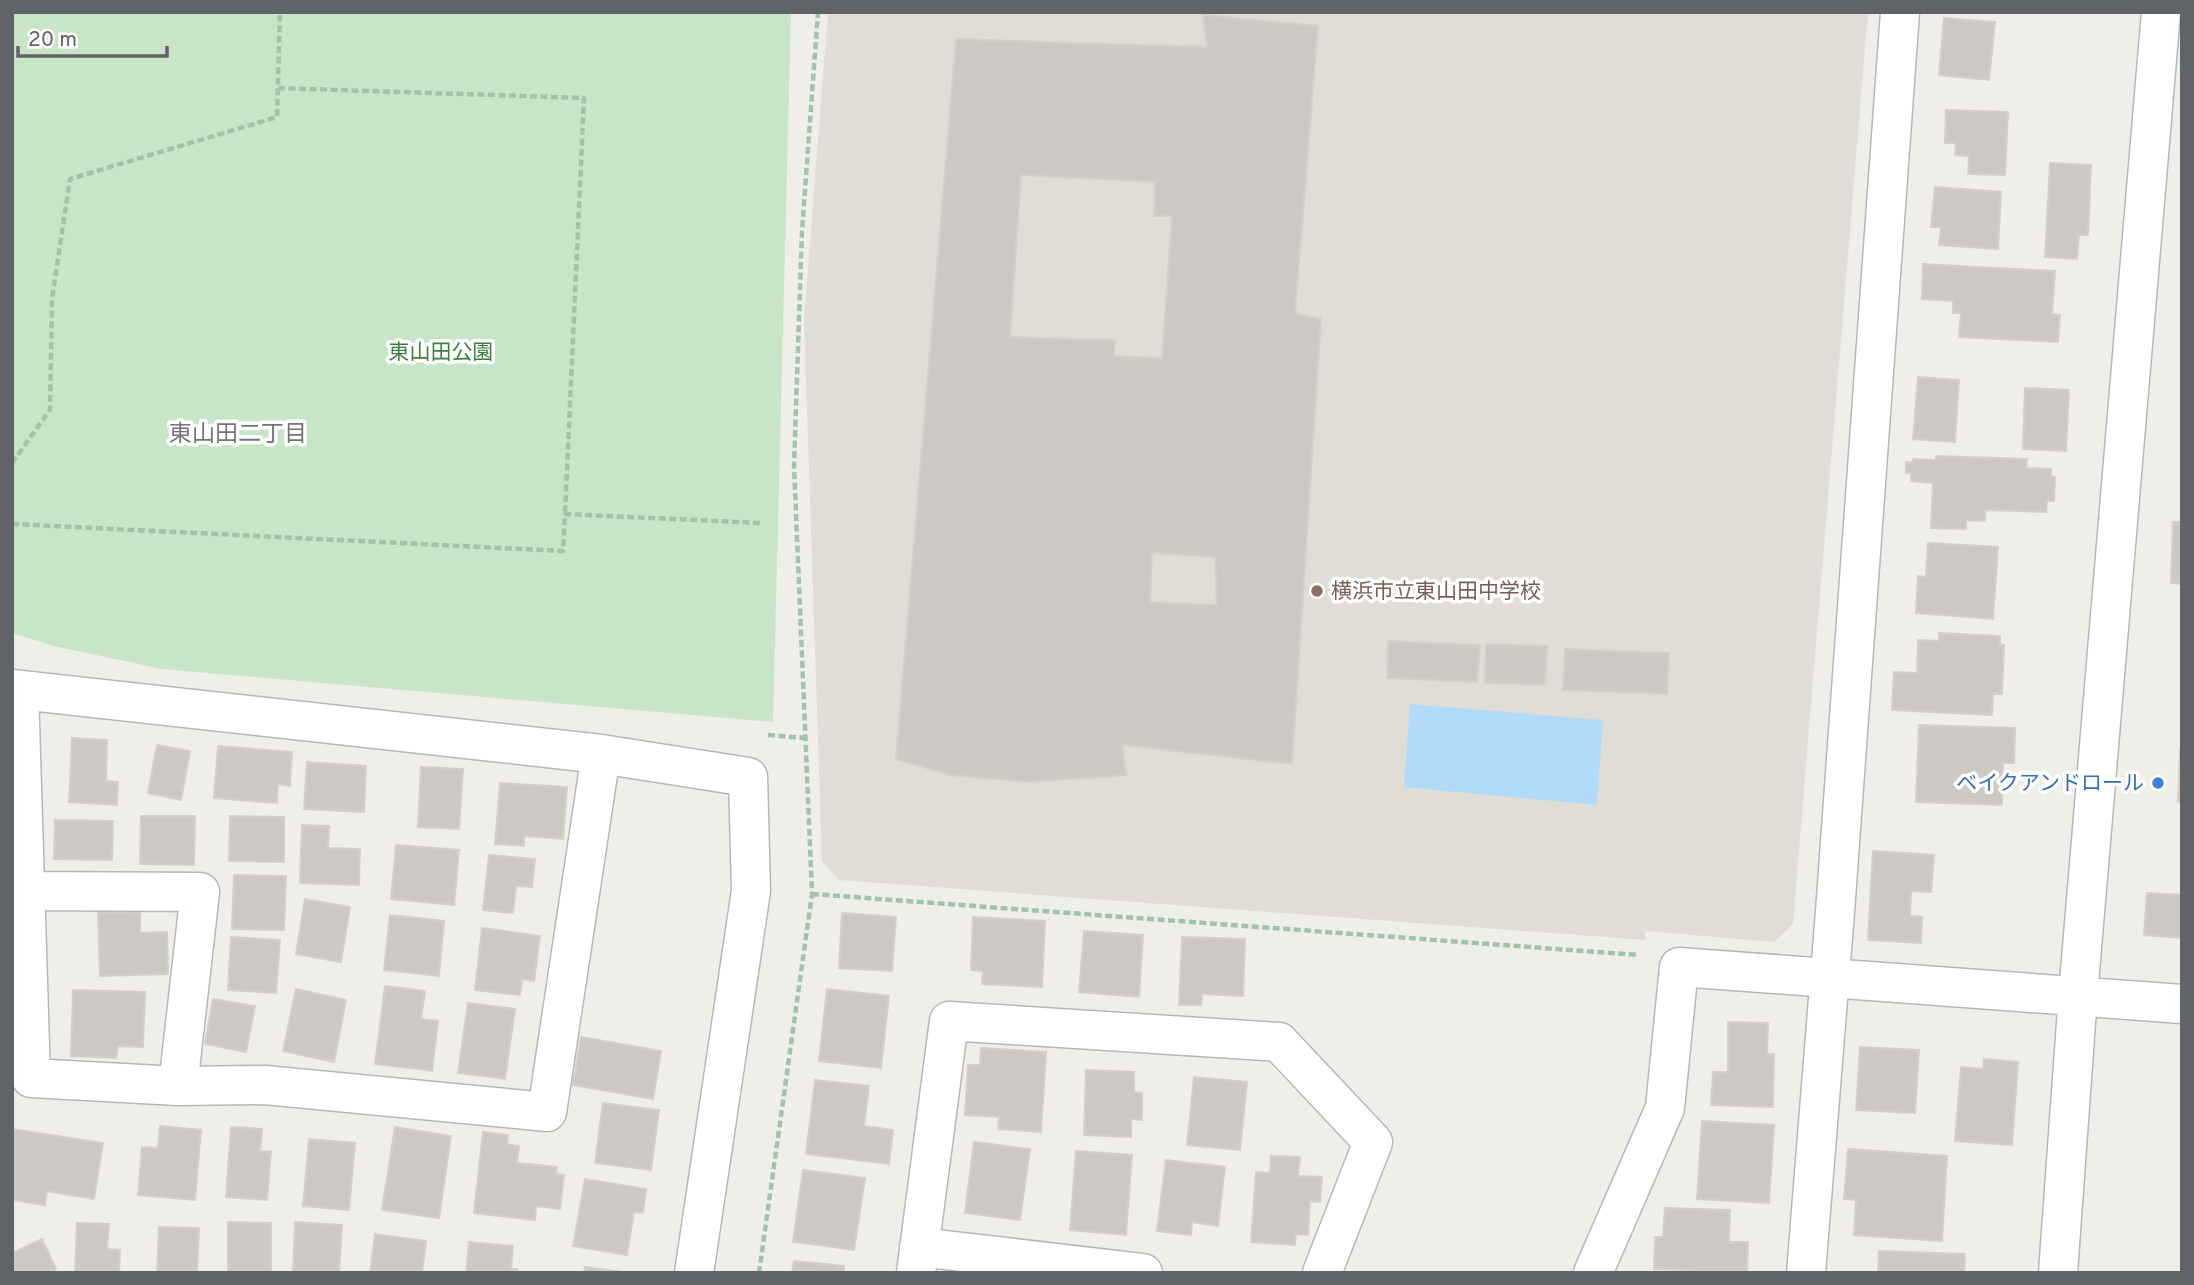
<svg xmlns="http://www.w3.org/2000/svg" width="2194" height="1285" font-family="Overpass,'Noto Sans JP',sans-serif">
<rect width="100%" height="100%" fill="#f0eee9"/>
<!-- education -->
<path fill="#e0ddd7" d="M828,12H1868L1793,924L1774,942L1645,931V940L839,880L822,861L804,320Z"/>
<!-- green -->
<path fill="#c8e5c8" d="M14,12H791L773,722L162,669L54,646L12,633V17Z"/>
<!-- water -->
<path fill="#b1daf8" d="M1410,704L1603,720L1597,805L1404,787Z"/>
<!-- building -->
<path fill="#ccc9c5" stroke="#d5d0c7" stroke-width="2" fill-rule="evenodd" d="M1203,15L1318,26L1295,313L1321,319L1292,764L1122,745L1126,775L1029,782L950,775L896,759L956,39L1207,47ZM1021,175L1155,182L1154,216H1172L1162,358L1114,356L1115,340L1010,337ZM1152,553L1215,557L1217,605L1150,602Z
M1944,18L1995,22L1989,80L1939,75Z
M1946,110L2008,112L2005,175L1968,174L1969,156L1955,155L1956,143H1945Z
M2050,163L2091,165L2088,235H2079L2077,259L2045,257Z
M1935,187L2001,192L1998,249L1939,245L1941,227H1931Z
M1923,264L2055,271L2052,314L2060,315L2058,342L1959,337L1961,313H1953V301L1922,299Z
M1918,377L1959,380L1955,442L1913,439Z
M2025,388L2069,390L2066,451L2023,449Z
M1936,456L2027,459L2026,468L2051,469V476L2055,477L2054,501H2047L2046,512L1985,510V521L1966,520V529L1931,528L1933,483L1911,481V473H1906V462L1913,463V459L1936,460Z
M2173,522H2182V584L2171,583Z
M1928,543L1998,547L1993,619L1916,613L1918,576L1926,577Z
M1939,633L2000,636V645H2004L2002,694H1993L1992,715L1892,710L1894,672L1917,673L1918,640L1939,641Z
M1388,641L1480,645L1477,682L1387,678Z
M1486,644L1547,646L1545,685L1485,683Z
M1565,649L1669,653L1667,694L1563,690Z
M1919,725L2015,728L2014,763H2003L2002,805L1916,802Z
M72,738L107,740L106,781L118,782L117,805L69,802Z
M157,745L190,751L181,800L148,793Z
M218,746L292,752L290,786L278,784L277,803L214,798Z
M2180,749H2182V802H2178Z
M307,762L366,766L364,812L304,809Z
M421,767L463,769L459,829L418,827Z
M500,783L567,787L563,839L524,836V846L495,844Z
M141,816H195L194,865L140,864Z
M230,816L284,817V862L229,861Z
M55,820L113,821L112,860L54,859Z
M302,825L329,826L328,848L360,849L359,885L300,883Z
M396,845L459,850L454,905L391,899Z
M1873,851L1934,855L1931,892L1911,891L1910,916L1922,917L1921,943L1868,940Z
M489,855L535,859L532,887L516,886L513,913L483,910Z
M234,875L286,876L284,930L232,929Z
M2147,893L2182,895V938L2144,935Z
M305,899L350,907L341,962L296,954Z
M140,912V933L167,932L168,974L100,976L98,913Z
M842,913L896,917L892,971L839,968Z
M390,915L444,921L439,976L384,970Z
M973,917L1045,921L1042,987L982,984L983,971L971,970Z
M482,928L540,936L534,981L522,979L520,995L475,990Z
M1084,931L1143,935L1139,997L1079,992Z
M231,937L280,940L276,993L228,990Z
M1182,937L1245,939L1243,996L1202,994L1201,1005H1179Z
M385,986L425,991L421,1019L438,1021L432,1071L375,1064Z
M296,989L346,1000L334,1062L283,1051Z
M827,989L889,996L881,1068L819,1061Z
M73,990L145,992L143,1047L118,1046L116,1058L71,1056Z
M213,999L255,1006L246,1052L205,1044Z
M468,1003L515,1009L505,1079L458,1073Z
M1728,1022L1768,1023L1767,1054H1774L1773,1107L1711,1105L1713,1072H1728Z
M581,1037L661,1051L653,1099L573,1085Z
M1860,1047L1919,1050L1915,1113L1856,1110Z
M981,1048L1046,1052L1041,1132L998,1129L999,1117L965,1115L968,1065H980Z
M1984,1059L2018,1062L2012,1145L1955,1141L1961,1067L1983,1069Z
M1086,1070L1134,1072V1092L1142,1093V1120L1131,1119V1137L1084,1135Z
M1194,1077L1247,1082L1240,1150L1187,1145Z
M815,1080L869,1086L864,1126L893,1130L889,1164L806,1154Z
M603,1103L659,1110L651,1170L595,1163Z
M1702,1121L1774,1125L1769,1203L1697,1199Z
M160,1126L201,1130L195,1200L138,1195L142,1147L158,1148Z
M231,1127L262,1129L260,1151L271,1152L267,1200L226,1197Z
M395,1127L451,1136L439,1218L382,1210Z
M12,1129L103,1143L94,1199L47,1191L45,1205L12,1200Z
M483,1132L508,1135L507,1144L519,1146L517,1163L557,1167L556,1174L564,1175L560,1209L536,1206L535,1220L474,1213Z
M309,1139L355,1143L349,1210L303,1206Z
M974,1142L1030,1149L1020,1220L965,1213Z
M1848,1149L1947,1156L1942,1241L1854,1235L1856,1200L1844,1199Z
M1076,1151L1132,1155L1126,1235L1070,1230Z
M1271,1156L1300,1157L1298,1176L1322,1177L1320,1202L1310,1201L1308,1235L1296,1234L1295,1245L1251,1242L1256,1172L1270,1173Z
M1166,1160L1225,1167L1218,1226L1192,1222L1191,1235L1157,1231Z
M803,1170L865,1178L854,1250L793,1242Z
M585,1179L646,1189L643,1213L634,1212L627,1255L573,1246Z
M1665,1208L1730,1210L1729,1242H1748L1747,1272L1654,1269L1655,1237H1663Z
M228,1222L271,1223V1273H228Z
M295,1222L342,1225L339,1272L293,1273Z
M77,1223L109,1224L107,1249L120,1250L119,1273H75Z
M159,1227L199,1228L197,1273H157Z
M375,1234L426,1241L422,1273H370Z
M42,1239L56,1269L46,1273H12V1253Z
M469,1242L513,1246L511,1269H517V1273H466Z
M1879,1251L1965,1254L1964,1273H1878Z
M794,1261L844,1266V1273H792Z
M585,1267L632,1273H584Z"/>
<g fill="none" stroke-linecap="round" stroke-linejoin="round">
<!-- minor casing -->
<g stroke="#b5b8bb" stroke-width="41">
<path id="minor" d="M12,689L601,754L748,777L751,891L694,1273
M19,690L31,1078L178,1086L265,1085L547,1112L601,754
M27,891L200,892L178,1086
M919,1247L1143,1273
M916,1273L949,1021L1279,1042L1373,1142L1322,1273
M1593,1273L1665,1108L1679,967L2182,1004
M1806,1273L1835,912L1900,12
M2058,1273L2078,995L2161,12"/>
</g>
<!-- path -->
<path stroke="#a0c4a9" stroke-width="4.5" stroke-dasharray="7 3.5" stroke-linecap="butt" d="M278,88L584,98L565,514
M12,463L50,410L52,299L70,179L277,117L280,12
M12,524L563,551L565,514L760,523
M768,735L805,738
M812,894L1638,955
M759,1273L812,894L794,466L802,231L818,12"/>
<!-- minor -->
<use href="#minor" stroke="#fff" stroke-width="38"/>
</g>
<!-- markers -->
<circle fill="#8d6e63" stroke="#fff" stroke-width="2.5" cx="1317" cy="591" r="7"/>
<circle fill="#3f7fe0" stroke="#fff" stroke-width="2.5" cx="2158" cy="783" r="7"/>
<g text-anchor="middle" stroke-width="7" stroke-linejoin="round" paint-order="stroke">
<!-- park labels -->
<g font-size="21" fill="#3d813f" stroke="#fff">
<text x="441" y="359">東山田公園</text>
</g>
<!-- education labels -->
<g font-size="21" fill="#785e54" stroke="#fff" text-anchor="start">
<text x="1331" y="598">横浜市立東山田中学校</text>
</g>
<!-- shop labels -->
<g font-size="21" fill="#366cbe" stroke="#fff" text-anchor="end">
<text x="2144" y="790">ベイクアンドロール</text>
</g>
<!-- neighbourhood labels -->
<g font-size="23" fill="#717579" stroke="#fff">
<text x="238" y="441">東山田二丁目</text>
</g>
</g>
<!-- border -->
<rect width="2194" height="1285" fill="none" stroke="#606367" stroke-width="28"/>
<!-- scale -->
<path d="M18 46v10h149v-10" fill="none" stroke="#606367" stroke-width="3.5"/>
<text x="28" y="46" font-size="21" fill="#606367" stroke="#ffffff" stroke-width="5" paint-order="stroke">20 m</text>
</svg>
